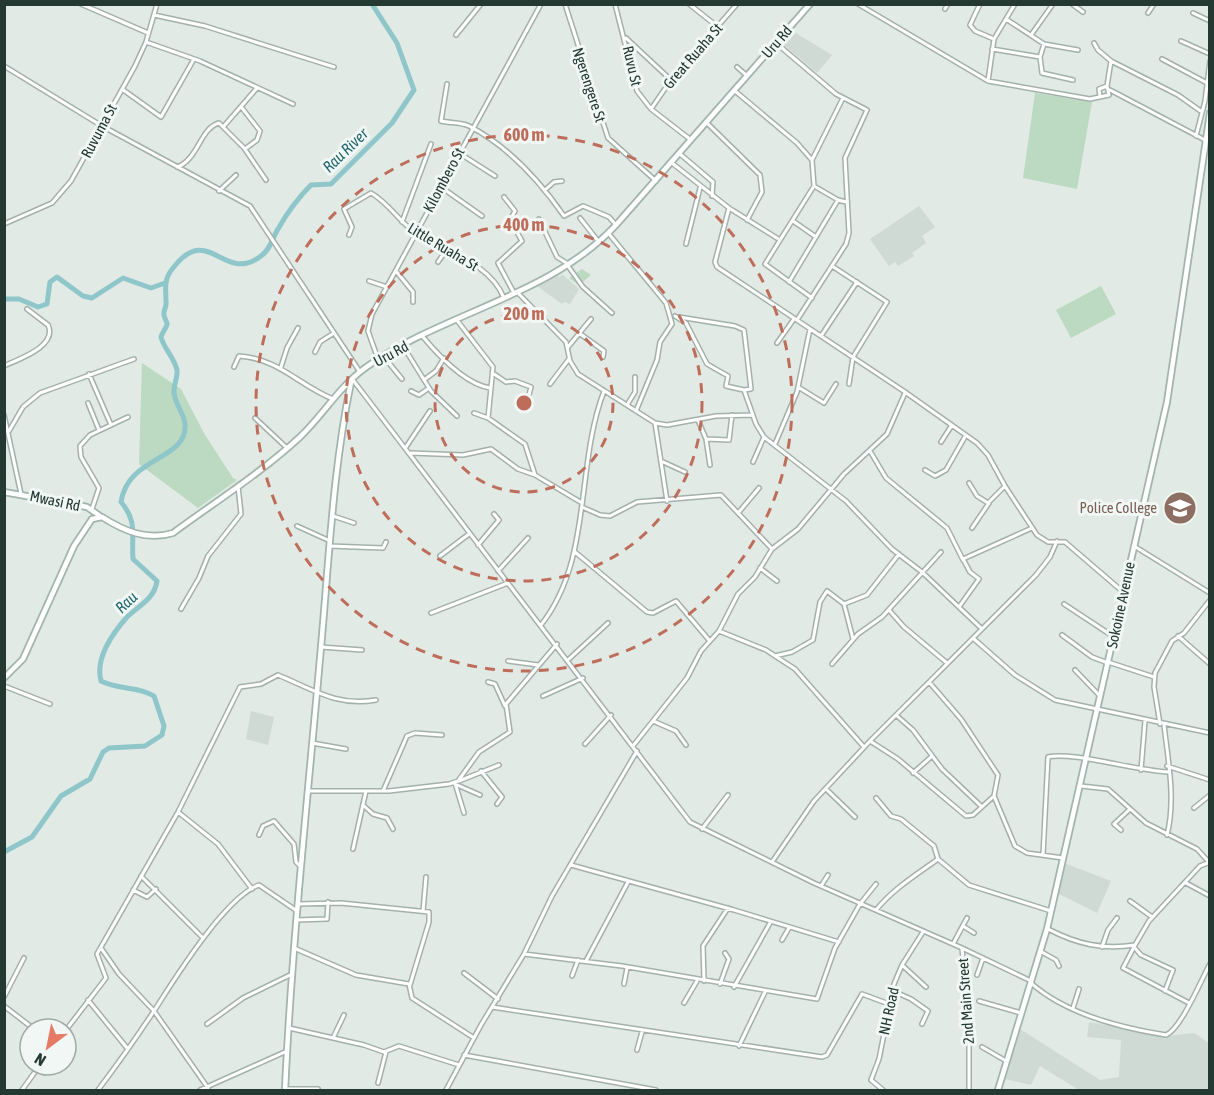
<svg xmlns="http://www.w3.org/2000/svg" width="1214" height="1095" font-family="'Asap Condensed',sans-serif">
<rect width="100%" height="100%" fill="#e1eae5"/>
<!-- built -->
<path fill="#cfdad4" d="M794,32L832,55L817,73L784,45Z
M919,206L935,227L922,236L926,243L912,253L914,256L898,266L895,262L889,266L870,239Z
M557,274L559,277L562,274L579,289L570,304L564,302L562,304L537,286Z
M251,711L274,717L268,745L246,739Z
M1064,863L1111,881L1097,913L1057,893Z
M1089,1022L1167,1036L1194,1033L1209,1043V1090H1079L1040,1066L1031,1085L1005,1079L1020,1029L1100,1080L1119,1077L1121,1040L1087,1037Z"/>
<!-- green -->
<path fill="#bcd9c1" d="M1035,93L1092,102L1077,189L1023,178Z
M582,269L591,275L579,285L569,278Z
M1101,286L1116,314L1071,338L1056,310Z
M142,363L181,389L205,435L233,478L237,480L198,508L139,464Z"/>
<g fill="none" stroke-linecap="round" stroke-linejoin="round">
<!-- river -->
<path stroke="#8ec6ca" stroke-width="5" d="M4,299H19L38,307L47,304L50,282L57,277L83,296L92,298L123,278L151,288L165,283
M4,852L32,837L61,796L90,779L103,752L109,748L145,746L162,735L164,726L154,696C138,686 118,690 101,681C95,659 112,634 127,617C139,605 154,600 157,581L133,559C131,534 138,522 121,502C128,455 188,461 185,424C184,413 175,404 174,393C173,385 178,378 177,370C174,357 164,349 161,337C162,333 167,327 167,324C167,321 164,318 164,315C163,310 167,307 166,302C166,289 163,280 173,268C209,221 223,285 261,256C271,249 272,238 278,229C287,213 298,198 311,185L331,184L392,123L414,90L397,43L372,4"/>
<!-- street casing -->
<g stroke="#a4b1ab" stroke-width="6">
<path id="street" d="M81,4L148,33
M565,4L608,138L656,181
M615,4L637,91L651,109L691,140
M689,4L718,27
M858,4L988,81L1090,99L1109,95L1107,86L1099,89L1100,96
M980,4L970,25L975,31L994,39
M1072,4L1083,12
M945,9L948,4
M1148,13L1154,4
M1193,13L1210,21
M154,15L205,26L334,67
M1006,19L1044,44L1040,57
M456,35L481,4
M1031,35L1053,4
M626,38L671,80
M1181,41L1210,54
M146,42L200,61L293,104
M776,43L836,94L867,110L845,158L849,233L846,244L797,320
M1094,43L1098,50L1111,61L1107,86
M1044,44L1078,50
M992,49L1040,57L1042,73L1073,80
M1162,59L1207,83
M1111,61L1178,95L1202,112
M4,66L102,126L250,206L360,372
M737,67L746,75
M988,81L994,39L1015,4
M447,84L441,121C449,123 461,122 469,126C508,146 539,180 564,216L583,206L609,217L616,225
M122,89L161,117L194,59
M1110,90L1205,140
M735,91L797,143L812,160L814,186L765,264L812,298
M242,108L260,131L257,140L245,149
M651,109L671,80L737,4
M707,123L760,175L762,192L747,220
M224,126L257,88
M1196,136L1205,101L1210,61
M459,153L495,176
M680,154L713,182L712,196
M812,160L843,98
M672,163L729,208L780,240
M177,167C198,160 200,128 219,123L244,148L266,180
M814,186L838,200L846,202
M441,187L482,216
M545,190L554,182L562,181
M219,191L236,175
M504,197L515,211L510,220L522,241L498,263L514,293
M729,208L715,262L717,267L905,392L977,443L988,455L1005,486L1037,535L1048,542H1065L1122,591
M580,218L598,241
M539,219L557,257L568,264
M793,221L816,237
M402,222L431,144
M4,224L52,203L71,181L135,66L146,42L157,4
M609,234L666,303L672,324L660,342L657,360L636,411
M349,235L352,227L344,209L371,193C389,203 399,222 416,233C446,252 489,262 504,298
M686,244L700,188
M438,262L447,249
M568,266L583,287L612,313
M832,266L887,302L853,357L849,384
M396,271L413,292V302
M369,281L387,287
M789,282L838,200
M517,292L566,342L570,361L578,374L655,423L667,425L716,416L752,415
M675,316L686,323L707,364L728,376L726,386L744,390L756,424L764,437L846,501L892,549L922,572L982,629
M679,317L735,326L744,330L751,389L744,390
M456,319L493,367L488,418L525,444L535,475L582,503
M579,333L604,351L603,357
M821,336L857,282
M423,337C439,356 465,384 490,388
M777,343L794,319
M403,346L431,391L457,416
M568,347L591,319
M315,352L320,342L334,333
M384,357L402,379
M378,359L368,331L372,314L541,4
M4,366C19,359 58,346 48,325L27,309
M234,367L239,356C280,359 298,385 333,399
M281,367L287,348L298,328
M89,374L111,425
M494,374L506,382L515,381L531,387L527,402
M353,380L690,822L814,883L962,948L1031,981
M424,380L436,371L444,358
M550,384L569,359
M798,387L824,403L836,384
M411,391L419,395L429,388
M88,403L99,430
M627,405L635,392V377
M474,413L488,418
M4,415L21,494
M255,418L287,448
M698,420L706,439L710,465
M655,423L667,501
M9,431L23,407L40,393L134,359
M706,439L729,440L732,415
M941,442L952,425
M775,444L797,392L810,329
M406,447L430,411
M870,451L886,478L947,528L963,560
M411,453L463,455L491,449L518,469L535,475
M661,461L685,472
M753,462L764,437
M925,470L935,476L946,470L966,435
M969,483L977,496L988,503L1005,486
M582,507L600,515L610,516L637,502L721,495L772,549
M92,509L99,488L81,457L80,446L90,435L128,417
M739,512L759,488
M333,516L354,523
M297,526L330,541
M972,528L989,503
M478,545L499,520L494,514
M329,546L383,548L386,542
M1134,546L1210,593
M575,552L647,612L653,613L676,601L709,640
M440,556L469,534
M760,568L777,581
M498,571L528,538
M844,604L867,595L899,554
M1064,604L1114,637
M959,607L979,579L970,572L963,559L1032,528
M181,609L199,578L208,556L241,514L238,486
M889,610L904,627L947,663
M431,613L508,583
M541,625C593,559 575,467 604,391
M719,631L766,650L795,669L864,747
M1062,635L1092,657L1108,663
M1178,636L1210,664
M974,639L1015,675L1055,700L1210,733
M321,647L362,650
M775,656L792,652L813,640L820,602L827,591L844,604L853,639
M569,659L608,623
M508,661L538,665
M1108,662L1154,677
M832,664L858,634L882,617L941,552
M1075,670L1100,696
M488,682L495,684L505,706
M929,682L961,719L998,775L994,796L1015,846L1027,853L1063,858
M4,686L50,704
M543,696L583,678
M896,715L913,730L942,769L982,807
M653,721L676,731L686,745
M1160,724L1154,687L1155,673L1172,641L1184,633L1210,600
M1164,725C1168,760 1176,800 1167,835
M870,741L898,759L966,816L973,815L994,796
M312,743L346,749
M585,744L611,715
M633,746L687,678L701,651L719,631L738,594L755,577L772,549L798,529L844,474L887,434L905,393
M1167,766L1210,780
M1141,770L1145,721
M481,771L502,797L497,804
M913,773L931,757
M459,781L499,765
M455,783L464,813
M455,784L480,795
M1081,786L1108,789L1146,823L1197,849L1207,860
M826,789L855,817
M308,791H389L449,784L458,781L479,752L510,732L506,704L557,644
M383,791L407,736L415,733L442,735
M876,798L891,816L901,819L934,846L938,859L969,885L1051,911
M364,806L373,814L387,818L393,829
M1194,808L1210,795
M178,812L218,844L252,889
M702,829L728,795
M1121,830L1114,824L1129,810
M259,835L263,826L274,821L294,844L296,862L301,867
M353,849L366,791
M1043,855L1048,757C1071,751 1137,771 1168,772
M772,862L814,801L870,741L1036,575L1050,557L1057,541
M571,865L734,910L839,942
M141,876L203,938
M1186,883L1210,896
M821,886L828,875
M133,890L147,897L156,889
M1130,901L1152,917
M298,904L341,903L429,912V922L410,985
M876,910C894,888 916,875 938,859
M423,911L426,877
M296,920L327,919L328,902
M963,926L974,933
M1048,929C1077,944 1102,950 1135,945L1149,921L1200,866L1210,862
M782,940L789,928
M953,944L967,918
M1135,945L1123,968L1189,1003
M1102,947L1108,930L1117,918
M1134,947L1141,955L1173,970L1165,991
M101,948L119,974L154,1011L208,1088
M294,948L356,975L409,984L412,998L474,1038
M962,949L969,1016V1090
M1040,951L1056,960L1059,966
M524,954L622,966L817,999L835,948L860,904L876,884
M586,961L628,882
M902,965L926,987
M464,973L498,999
M977,975L983,958
M572,976L578,960
M704,981L703,946L728,908
M1031,983C1066,1014 1121,1028 1166,1035C1181,1029 1201,980 1210,964
M624,984L627,968
M720,984L729,959L725,953
M734,987L770,923
M893,991L911,999L928,1011L922,1024
M4,997L24,958
M88,1000L127,1048
M979,1001L1021,1013
M684,1003L697,981
M4,1006L34,1029
M492,1007L822,1057L827,1055L862,994L889,1004
M1073,1008L1079,989
M207,1024L243,998L292,974
M289,1028L364,1045L384,1052L399,1046L459,1065
M66,1030L106,978L97,954L178,812L240,687L261,684L278,675C312,689 337,707 376,700
M333,1038L344,1015
M739,1046L765,992
M982,1047L1006,1061
M637,1050L642,1032
M464,1055L656,1090
M378,1083L386,1052
M285,1089H318
M22,1090L40,1065
M98,1090C117,1065 136,1038 154,1011C174,980 225,897 259,885L297,911
M200,1090L287,1051
M446,1090L481,1025L524,954L552,896L637,751
M883,1090L871,1080L879,1059L894,984L902,965L923,932"/>
</g>
<!-- secondary casing -->
<g stroke="#a1b5ac" stroke-width="8">
<path id="secondary" d="M4,492L87,507L100,516
M4,678L23,659L74,546L92,519L102,517C124,531 147,541 173,533C215,502 261,473 300,437C323,415 339,387 365,368C443,312 549,297 616,225L810,4
M285,1090C292,942 308,795 321,647C329,559 333,469 351,382
M998,1090L1047,929L1167,402L1210,113"/>
</g>
<!-- street -->
<use href="#street" stroke="#fff" stroke-width="3"/>
<!-- secondary -->
<use href="#secondary" stroke="#fff" stroke-width="4.5"/>
</g>
<!-- distance rings -->
<g fill="none" stroke="#be6d5b" stroke-width="3" stroke-dasharray="10 8">
<circle cx="524" cy="403" r="89"/>
<circle cx="524" cy="403" r="178"/>
<circle cx="524" cy="403" r="268"/>
</g>
<!-- icons -->
<defs>
<g id="university-disc" transform="scale(1.725)"><circle r="9.5" fill="#8d6e63" stroke="#f1f7f4"/><path d="M0-5L7-2L0 1L-7-2ZM-4 1L0 2.5L4 1V4Q0 6-4 4Z" fill="#fff"/></g>
</defs>
<g fill-rule="evenodd">
<use href="#university-disc" x="1180" y="508"/>
</g>
<g text-anchor="middle" stroke-width="6" stroke-linejoin="round" paint-order="stroke">
<!-- street labels -->
<g font-size="15" fill="#233931" stroke="#f1f7f4">
<text transform="translate(777 42) rotate(-49)" y="5">Uru Rd</text>
<text transform="translate(693 56) rotate(-49)" y="5">Great Ruaha St</text>
<text transform="translate(632 66) rotate(77)" y="5">Ruvu St</text>
<text transform="translate(589 85) rotate(72)" y="5">Ngerengere St</text>
<text transform="translate(99 131) rotate(-62)" y="5">Ruvuma St</text>
<text transform="translate(444 180) rotate(-62)" y="5">Kilombero St</text>
<text transform="translate(443 247) rotate(31)" y="5">Little Ruaha St</text>
<text transform="translate(391 354) rotate(-28)" y="5">Uru Rd</text>
<text transform="translate(55 501) rotate(12)" y="5">Mwasi Rd</text>
<text transform="translate(1121 605) rotate(-78)" y="5">Sokoine Avenue</text>
<text transform="translate(966 1001) rotate(-94)" y="5">2nd Main Street</text>
<text transform="translate(889 1011) rotate(-78)" y="5">NH Road</text>
</g>
<!-- education labels -->
<g font-size="15" fill="#785e54" stroke="#f1f7f4" text-anchor="end">
<text x="1157" y="513">Police College</text>
</g>
<!-- water labels -->
<g font-size="16" font-style="italic" fill="#23696f" stroke="#f1f7f4">
<text transform="translate(345 150) rotate(-44)" y="6">Rau River</text>
<text transform="translate(126 602) rotate(-44)" y="6">Rau</text>
</g>
</g>
<circle cx="524" cy="403" r="9" fill="#be6d5b" stroke="#f1f7f4" stroke-width="3"/>
<g font-size="18" text-anchor="middle" font-weight="bold" fill="#be6d5b" stroke="#f1f7f4" stroke-width="6" stroke-linejoin="round" paint-order="stroke">
<text x="524" y="141">600 m</text>
<text x="524" y="231">400 m</text>
<text x="524" y="320">200 m</text>
</g>
<!-- border -->
<rect width="1214" height="1095" fill="none" stroke="#233931" stroke-width="12"/>
<!-- north arrow -->
<g transform="translate(48 1047) rotate(212)"><circle r="28" fill="#f1f7f4" stroke="#9faba6" stroke-width="1.5"/>
<path d="M0-4.5L10 22L0 15L-10 22Z" fill="#e57a65"/>
<text y="-9" font-size="16" font-weight="bold" text-anchor="middle" fill="#233931">N</text>
</g>
</svg>
